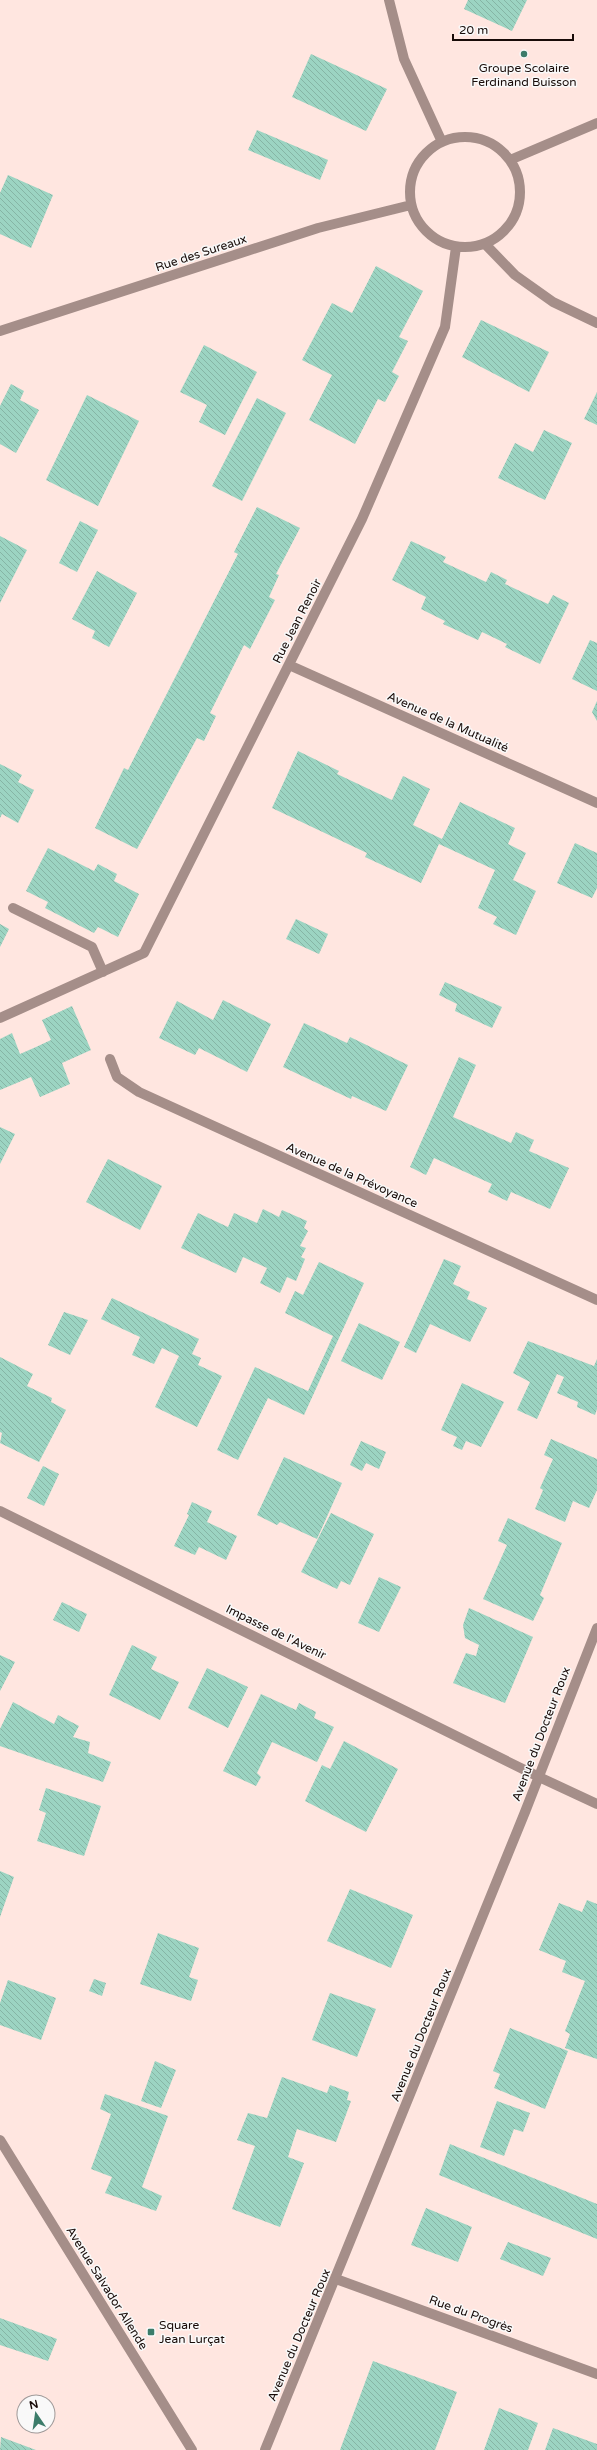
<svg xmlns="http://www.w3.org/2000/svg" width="597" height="2450" font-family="'Varela Round',sans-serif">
<defs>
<pattern id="building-back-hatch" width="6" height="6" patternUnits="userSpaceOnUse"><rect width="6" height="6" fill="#9cd4c2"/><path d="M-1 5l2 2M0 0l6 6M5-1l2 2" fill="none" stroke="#86b5a5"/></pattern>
</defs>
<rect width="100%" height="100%" fill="#ffe6e0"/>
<!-- building -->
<path fill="url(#building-back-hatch)" d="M468,0H527L512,31L464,9Z
M311,54L387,89L366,131L292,97Z
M257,130L328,160L320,180L248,150Z
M8,175L53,195L31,248L0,234V193Z
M376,266L423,291L399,337L408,341L392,372L399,376L385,402L378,399L355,444L309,420L332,375L302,360L332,303L352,313Z
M481,320L549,352L529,392L462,357Z
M204,345L257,372L225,435L199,422L207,405L180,392Z
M11,384L24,391L20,400L39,410L16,453L0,444V406Z
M597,392V425L584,419Z
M87,395L139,421L98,506L46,480Z
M257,398L286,413L242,501L212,486Z
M544,430L572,443L545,500L498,478L515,443L533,452Z
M257,507L300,528L276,574L279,575L269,597L275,600L250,649L244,645L210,713L216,716L204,741L197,738L137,849L95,828L124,768L128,770L238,554L234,552Z
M80,521L98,530L77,572L59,563Z
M0,536L27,550L0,603Z
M411,541L446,557L443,562L486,582L491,572L507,580L505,584L548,604L553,595L569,603L540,664L505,647L507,644L482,632L478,640L443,624L445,621L421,609L426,597L392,580Z
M97,571L137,593L109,647L92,638L95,631L72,619Z
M590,640L597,643V691L572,679Z
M597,701V721L592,712Z
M298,751L339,771L337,774L392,800L403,776L430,789L413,825L442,839L460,802L515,828L508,844L526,853L513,880L536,891L516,935L493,924L497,917L478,908L495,870L439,844L421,883L365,857L367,853L272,808Z
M0,764L22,775L18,782L34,790L18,823L2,814L0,818Z
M575,843L597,853V888L592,898L557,883Z
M48,848L94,871L98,864L117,874L114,881L139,894L118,937L98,927L94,933L45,908L48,902L26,891Z
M296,919L328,934L319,954L286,939Z
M0,924L9,929L0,947Z
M445,982L502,1007L492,1028L455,1011L457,1004L439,995Z
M223,1000L271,1024L247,1072L199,1048L195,1055L159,1038L177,1001L213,1020Z
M72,1006L91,1050L62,1063L70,1084L40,1097L31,1077L0,1090V1039L12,1033L20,1054L36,1047L51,1040L42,1020Z
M304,1023L347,1043L350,1037L408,1065L386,1111L352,1096L351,1099L283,1067Z
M459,1057L476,1065L453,1117L511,1143L516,1132L534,1140L529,1151L569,1168L550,1209L511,1192L507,1201L488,1192L492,1184L434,1158L426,1175L410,1167Z
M0,1127L15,1134L0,1164Z
M108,1159L162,1186L140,1230L86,1202Z
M263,1209L279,1217L282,1210L307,1221L304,1228L308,1231L300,1246L306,1248L301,1257L305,1259L296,1281L287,1277L280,1293L260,1283L267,1268L243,1257L236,1273L181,1248L198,1213L228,1227L234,1213L257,1223Z
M444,1259L461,1266L453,1284L470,1292L467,1299L487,1308L470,1342L430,1324L416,1353L404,1347Z
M319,1262L364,1283L304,1415L268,1398L238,1460L217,1450L255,1367L308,1391L333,1336L285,1313L295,1291L303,1295Z
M112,1298L199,1339L192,1354L201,1358L198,1365L222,1376L197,1427L155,1407L179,1356L162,1348L154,1364L132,1355L140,1337L101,1319Z
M64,1312L88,1320L70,1355L48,1345Z
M359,1323L400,1342L382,1380L341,1361Z
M528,1341L594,1366L597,1359V1409L595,1415L577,1407L578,1402L557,1393L564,1377L557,1374L537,1419L517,1410L530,1382L513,1373Z
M0,1357L33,1374L27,1386L52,1398L51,1402L66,1410L39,1462L0,1443L2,1433L0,1432Z
M462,1383L504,1402L481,1447L466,1441L462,1450L453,1446L457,1437L441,1430Z
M551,1439L597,1459V1490L589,1508L573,1501L565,1522L535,1509L543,1490L540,1488L553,1459L544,1455Z
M361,1441L386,1452L379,1469L366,1463L362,1471L350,1465Z
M284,1457L342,1483L317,1539L280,1522L277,1525L257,1515Z
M43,1466L59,1474L44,1506L27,1498Z
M192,1502L212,1511L207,1522L237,1536L226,1560L199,1547L195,1555L174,1546L189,1515L187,1514Z
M331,1513L374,1534L350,1585L341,1581L337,1589L301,1572Z
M508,1518L562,1543L540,1595L544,1598L533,1621L483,1599L507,1545L498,1541Z
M379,1577L401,1587L379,1632L358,1623Z
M62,1602L87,1614L79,1632L53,1620Z
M469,1608L533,1637L505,1703L453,1683L466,1653L476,1656L479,1645L465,1638L463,1625Z
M132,1645L157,1657L151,1669L179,1682L160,1720L109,1695Z
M0,1655L15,1662L0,1691Z
M207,1668L248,1687L228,1728L188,1708Z
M261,1694L296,1710L299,1703L316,1712L314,1718L334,1727L317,1762L272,1742L257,1773L261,1777L256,1786L223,1771Z
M13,1702L54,1724L58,1715L79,1726L73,1737L90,1742L88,1753L111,1762L103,1782L0,1746V1729Z
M344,1741L398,1769L366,1832L305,1801L322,1765L330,1769Z
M46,1788L101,1806L84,1856L37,1841L46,1813L39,1810Z
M0,1871L14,1877L0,1917Z
M350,1889L413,1915L391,1968L327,1941Z
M587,1900L597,1904V2059L565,2048L570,2034L565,2031L585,1981L562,1972L566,1961L539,1950L559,1903L582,1912Z
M158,1933L199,1948L189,1977L198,1980L191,2001L140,1984Z
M94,1979L106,1983L102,1996L89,1991Z
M8,1980L56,1998L41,2040L0,2025V2003Z
M330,1993L376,2009L357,2057L312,2040Z
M510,2028L568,2051L545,2109L494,2088L500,2074L493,2071Z
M155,2061L176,2070L161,2108L141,2101Z
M282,2077L327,2093L330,2085L349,2092L347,2100L351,2101L336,2142L297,2129L288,2157L304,2163L280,2227L232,2209L255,2146L237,2140L248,2113L267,2118Z
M105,2094L168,2116L142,2187L162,2196L156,2211L105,2193L112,2177L91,2169L111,2114L100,2109Z
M497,2101L530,2113L523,2132L514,2129L504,2156L480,2147Z
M450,2144L597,2204V2239L439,2175Z
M426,2208L472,2227L458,2262L411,2245Z
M508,2242L551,2258L543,2276L500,2259Z
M0,2318L57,2339L48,2361L0,2345Z
M373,2361L457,2392L435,2450H340Z
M499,2408L538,2423L528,2450H484Z
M553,2428L597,2444V2450H545Z
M1,2437L36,2450H0Z"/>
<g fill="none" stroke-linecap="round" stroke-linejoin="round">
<!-- street -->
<path stroke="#a58e89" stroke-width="10" d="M389,0L404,59L442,142
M410 192a55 55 0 1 1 110 0a55 55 0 1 1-110 0Z
M510,160L597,123
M485,244L515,275L553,302L597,323
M0,331L318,228L411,205
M289,665L597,803
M13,908L92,947L103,972
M0,1018L144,953L362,519L445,327L456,247
M110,1059L117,1077L139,1092L597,1300
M0,1511L539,1777L597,1804
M0,2140L192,2450
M336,2279L597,2374
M265,2450L525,1812L597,1628"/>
</g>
<!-- markers -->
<g fill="#3c7c6a" stroke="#f9f9f9" stroke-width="1.5">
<circle cx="524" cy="54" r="4"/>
<rect x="147" y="2328" width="8" height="8" rx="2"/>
</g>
<g text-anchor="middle" stroke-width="3" stroke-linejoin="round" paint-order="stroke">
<!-- poi labels -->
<g font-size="12" fill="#180b08" stroke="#f9f9f9">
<text x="524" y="72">Groupe Scolaire<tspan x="524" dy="14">Ferdinand Buisson</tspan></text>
<text x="159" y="2329" text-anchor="start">Square<tspan x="159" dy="14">Jean Lurçat</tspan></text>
</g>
<!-- street labels -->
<g font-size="12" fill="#180b08" stroke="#f9f9f9">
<text transform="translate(201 253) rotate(-18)" y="4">Rue des Sureaux</text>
<text transform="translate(297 621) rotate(-63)" y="4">Rue Jean Renoir</text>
<text transform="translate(448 722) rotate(24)" y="4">Avenue de la Mutualité</text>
<text transform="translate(352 1175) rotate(24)" y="4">Avenue de la Prévoyance</text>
<text transform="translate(276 1632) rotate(26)" y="4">Impasse de l'Avenir</text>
<text transform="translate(541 1734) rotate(-69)" y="4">Avenue du Docteur Roux</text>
<text transform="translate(421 2035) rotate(-68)" y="4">Avenue du Docteur Roux</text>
<text transform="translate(107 2288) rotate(58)" y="4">Avenue Salvador Allende</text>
<text transform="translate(471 2314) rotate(20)" y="4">Rue du Progrès</text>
<text transform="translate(299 2335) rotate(-67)" y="4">Avenue du Docteur Roux</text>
</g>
</g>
<!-- north arrow -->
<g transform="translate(36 2414) rotate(347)"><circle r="19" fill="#f9f9f9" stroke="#9f9a99"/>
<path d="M0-3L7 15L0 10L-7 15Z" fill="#3c7c6a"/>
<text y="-6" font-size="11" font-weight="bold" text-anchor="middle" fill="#180b08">N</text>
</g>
<!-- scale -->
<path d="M453 34v6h120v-6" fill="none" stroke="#180b08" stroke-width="2"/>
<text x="459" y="34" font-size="12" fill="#180b08" stroke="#f9f9f9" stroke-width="3" paint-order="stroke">20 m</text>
</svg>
